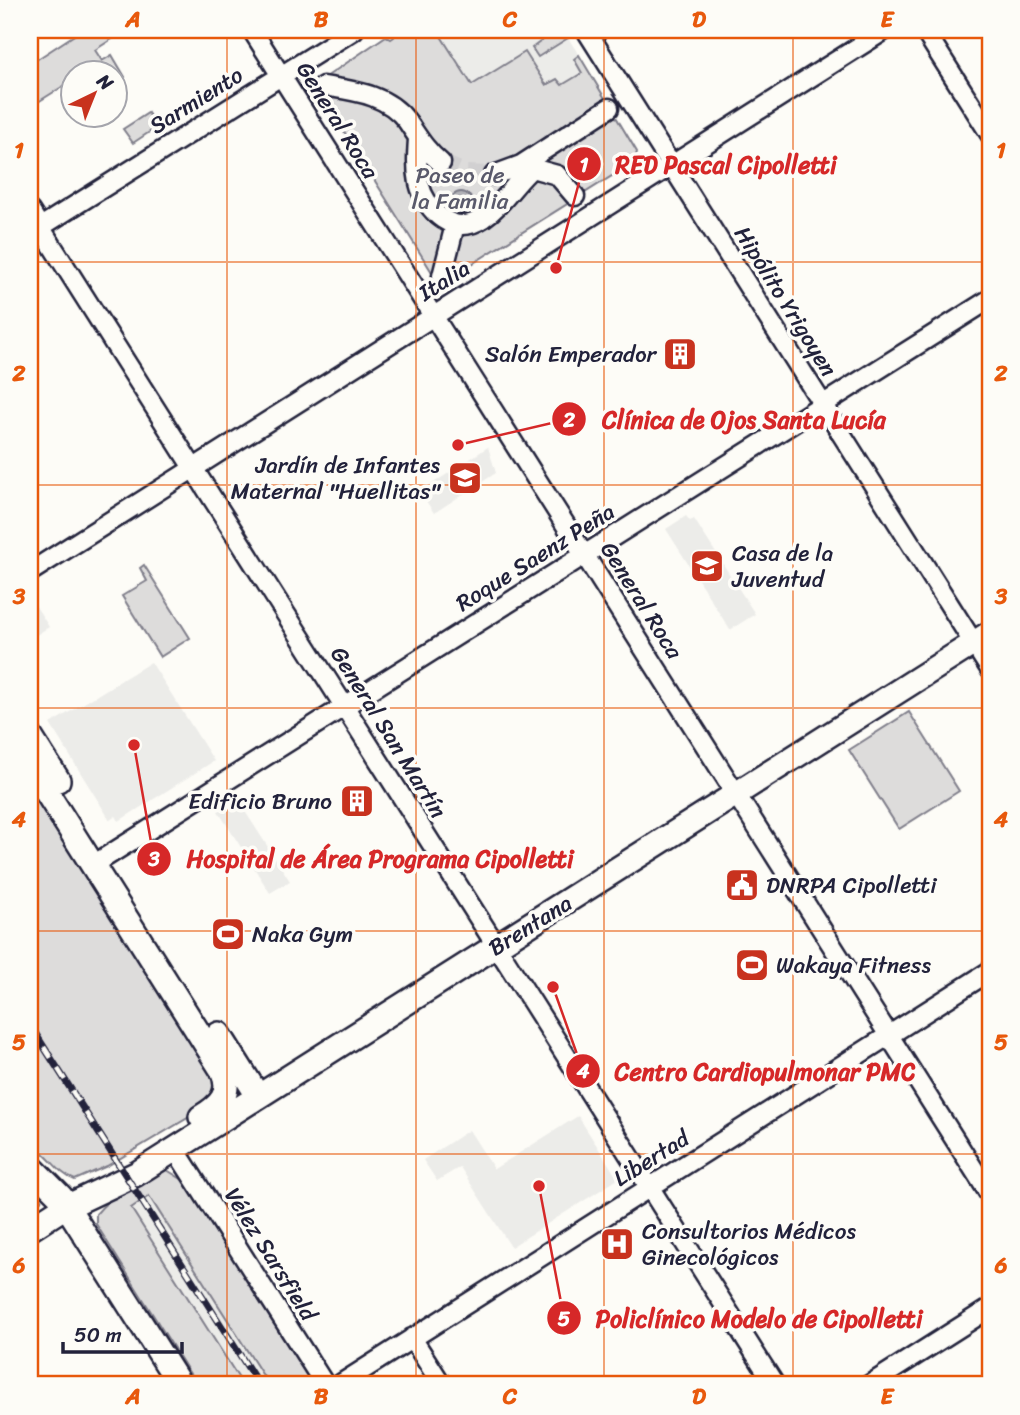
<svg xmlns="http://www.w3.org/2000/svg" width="1020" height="1415" font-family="Sriracha,sans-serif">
<rect width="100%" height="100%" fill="#fdfcf7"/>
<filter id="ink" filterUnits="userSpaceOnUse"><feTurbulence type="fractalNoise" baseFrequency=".0143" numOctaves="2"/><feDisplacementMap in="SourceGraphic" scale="14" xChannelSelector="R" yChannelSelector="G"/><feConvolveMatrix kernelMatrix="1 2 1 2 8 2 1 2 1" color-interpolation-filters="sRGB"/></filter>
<g filter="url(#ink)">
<!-- built -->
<path fill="#ecece9" d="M437,30H563L593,77L503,134Z
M488,447L496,473L434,513L420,492Z
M686,516L690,521L694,519L755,614L730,630L666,529Z
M30,597L49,627L30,639Z
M151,662L214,761L119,821L116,816L110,820L50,724Z
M237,799L290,881L270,893L218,811Z
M578,1116L618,1179L511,1247L460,1167L437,1181L423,1160L469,1130L494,1169Z
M149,1196L269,1385H243L131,1208Z"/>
<!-- green -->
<path fill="#dddcdb" stroke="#807f8b" stroke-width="2" d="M82,30H126L95,50L102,61L112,55L125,77L116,83V74H74L73,80L30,107V64Z
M395,30H437L472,85L525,52L546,85L557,79L562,85L582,73L574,59L579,55L637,152L634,162L448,279L435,277L320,93L323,79L386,36L391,39L394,37Z
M556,30H563L568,38L538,57L532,48Z
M148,113L157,127L133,143L123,129Z
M144,565L190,638L160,657L122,596L147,581L140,568Z
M909,712L959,791L899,829L849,750Z
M30,783L218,1084L206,1107L107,1166L75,1180C57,1174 48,1152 30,1144V1014L36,1010L30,1000Z
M167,1170L183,1180L313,1385H269L149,1196L131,1208L243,1385H197L96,1224V1214C110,1197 144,1172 167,1170Z"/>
<!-- water -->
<path fill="#b2b2b7" stroke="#787885" stroke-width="2" d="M450 203a11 11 0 1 1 22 0a11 11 0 1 1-22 0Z"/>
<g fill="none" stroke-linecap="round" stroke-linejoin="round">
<!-- stream -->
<path stroke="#787885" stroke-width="4.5" d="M30,1191L40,1200"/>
<!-- minor-tunnel -->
<path stroke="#d1d0d1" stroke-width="18" stroke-dasharray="18 9" stroke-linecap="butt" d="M441,163L467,174L494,175"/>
<!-- minor casing -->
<g stroke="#22223b" stroke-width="23">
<path id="minor" d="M252,30L990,1195
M586,30L990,669
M924,30L990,134
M323,86C354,91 387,94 407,121C418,137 426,151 441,163
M418,139C417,154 416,168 419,183C426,212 454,238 483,218C503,205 515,182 533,167
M521,165L557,175L575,196
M494,175L521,165L609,108
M30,211L775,1385
M31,233L354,30
M442,276L455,225
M30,572L885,30
M93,865L990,299
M175,1149L325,1385
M412,1338L442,1385
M339,1385L990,971
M869,1385L990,1308"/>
</g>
<!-- major casing -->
<g stroke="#22223b" stroke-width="28">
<path id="major" d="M30,736L58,780
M30,766L222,1070C233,1093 220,1106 201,1117
M219,1034L258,1096
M30,1166L61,1197L180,1385
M30,1229L58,1211L136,1174L990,633"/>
</g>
<!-- minor -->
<use href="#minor" stroke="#fdfcf7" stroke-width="18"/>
<!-- major -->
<use href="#major" stroke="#fdfcf7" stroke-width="23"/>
<!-- rail casing -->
<g stroke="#22223b" stroke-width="7">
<path id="rail" d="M30,1025L259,1385"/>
</g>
<!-- rail -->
<use href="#rail" stroke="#fdfcf7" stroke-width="4.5" stroke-dasharray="13" stroke-linecap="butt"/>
</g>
</g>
<!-- grid -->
<path fill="none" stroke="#e8590c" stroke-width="2" stroke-opacity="0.55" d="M227,30V1385M416,30V1385M604,30V1385M793,30V1385M30,262H990M30,485H990M30,708H990M30,931H990M30,1154H990"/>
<!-- icons -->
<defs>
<g id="building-square" transform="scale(1.75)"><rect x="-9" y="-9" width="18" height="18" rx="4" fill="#c8321e" stroke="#fdfcf7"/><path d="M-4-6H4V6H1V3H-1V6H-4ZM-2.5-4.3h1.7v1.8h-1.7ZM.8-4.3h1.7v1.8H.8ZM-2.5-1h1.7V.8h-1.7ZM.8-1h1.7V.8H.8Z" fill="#fff"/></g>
<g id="school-square" transform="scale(1.75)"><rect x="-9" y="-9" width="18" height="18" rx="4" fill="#c8321e" stroke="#fdfcf7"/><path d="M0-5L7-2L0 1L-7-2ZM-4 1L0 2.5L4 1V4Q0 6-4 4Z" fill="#fff"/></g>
<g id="university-square" transform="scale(1.75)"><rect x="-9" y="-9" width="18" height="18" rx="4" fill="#c8321e" stroke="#fdfcf7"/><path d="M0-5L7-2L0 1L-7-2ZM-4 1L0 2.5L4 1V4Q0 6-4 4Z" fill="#fff"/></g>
<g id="civic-square" transform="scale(1.75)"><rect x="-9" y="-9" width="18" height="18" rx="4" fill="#c8321e" stroke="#fdfcf7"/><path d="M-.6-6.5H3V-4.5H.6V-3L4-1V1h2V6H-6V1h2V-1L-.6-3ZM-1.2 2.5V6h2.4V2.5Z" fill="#fff"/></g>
<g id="stadium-square" transform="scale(1.75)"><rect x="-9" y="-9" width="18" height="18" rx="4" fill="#c8321e" stroke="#fdfcf7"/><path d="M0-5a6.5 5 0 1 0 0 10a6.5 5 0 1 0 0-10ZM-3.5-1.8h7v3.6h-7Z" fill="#fff"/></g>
<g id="hospital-square" transform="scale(1.75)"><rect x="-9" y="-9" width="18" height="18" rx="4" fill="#c8321e" stroke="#fdfcf7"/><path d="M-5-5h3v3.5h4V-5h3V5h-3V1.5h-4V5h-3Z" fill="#fff"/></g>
</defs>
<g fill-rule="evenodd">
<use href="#building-square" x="680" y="354"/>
<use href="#school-square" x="465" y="478"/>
<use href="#university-square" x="707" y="566"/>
<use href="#building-square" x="357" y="801"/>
<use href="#civic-square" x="742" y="885"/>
<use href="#stadium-square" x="228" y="934"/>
<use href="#stadium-square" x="752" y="965"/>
<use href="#hospital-square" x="617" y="1244"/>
</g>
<g text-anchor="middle" stroke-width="7" stroke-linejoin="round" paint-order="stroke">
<!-- street labels -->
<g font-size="23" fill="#22223b" stroke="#fdfcf7">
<text transform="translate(196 100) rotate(-32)" y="8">Sarmiento</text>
<text transform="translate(338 120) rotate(58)" y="8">General Roca</text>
<text transform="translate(444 280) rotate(-32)" y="8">Italia</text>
<text transform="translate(786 301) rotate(58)" y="8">Hipólito Yrigoyen</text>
<text transform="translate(535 557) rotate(-32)" y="8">Roque Saenz Peña</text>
<text transform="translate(642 600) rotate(58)" y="8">General Roca</text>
<text transform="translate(389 732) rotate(58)" y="8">General San Martín</text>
<text transform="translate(530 925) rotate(-32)" y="8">Brentana</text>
<text transform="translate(651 1158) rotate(-32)" y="8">Libertad</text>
<text transform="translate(271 1254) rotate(58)" y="8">Vélez Sarsfield</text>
</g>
<!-- park labels -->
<g font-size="23" fill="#5a5a6b" stroke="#fdfcf7">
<text x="460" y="183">Paseo de<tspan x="460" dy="26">la Familia</tspan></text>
</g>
<!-- poi labels -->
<g font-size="23" fill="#22223b" stroke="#fdfcf7" text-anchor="start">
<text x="656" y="362" text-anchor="end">Salón Emperador</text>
<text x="440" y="473" text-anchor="end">Jardín de Infantes<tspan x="440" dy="26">Maternal "Huellitas"</tspan></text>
<text x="732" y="561">Casa de la<tspan x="732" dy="26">Juventud</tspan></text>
<text x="332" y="809" text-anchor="end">Edificio Bruno</text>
<text x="766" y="893">DNRPA Cipolletti</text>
<text x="252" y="942">Naka Gym</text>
<text x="776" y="973">Wakaya Fitness</text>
<text x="642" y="1239">Consultorios Médicos<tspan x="642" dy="26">Ginecológicos</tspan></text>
</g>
</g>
<!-- callouts -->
<path fill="none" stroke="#d62828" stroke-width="2.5" d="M556 268L584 164M458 445L569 419M134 745L154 859M553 987L583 1071M539 1186L564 1318"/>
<g fill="#d62828" stroke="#fdfcf7" stroke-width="2.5">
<circle cx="556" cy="268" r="7"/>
<circle cx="458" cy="445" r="7"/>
<circle cx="134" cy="745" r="7"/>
<circle cx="553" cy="987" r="7"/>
<circle cx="539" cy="1186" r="7"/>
<circle cx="584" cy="164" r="18"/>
<circle cx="569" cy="419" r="18"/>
<circle cx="154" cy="859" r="18"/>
<circle cx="583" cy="1071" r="18"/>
<circle cx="564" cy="1318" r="18"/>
</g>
<g font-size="21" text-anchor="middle" font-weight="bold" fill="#fff">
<text x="584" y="172">1</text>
<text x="569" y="427">2</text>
<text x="154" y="866">3</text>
<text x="583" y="1078">4</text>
<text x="564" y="1326">5</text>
</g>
<g font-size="24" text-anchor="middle" font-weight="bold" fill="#d62828" stroke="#fdfcf7" stroke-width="7" stroke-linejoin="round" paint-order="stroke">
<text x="726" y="173">RED Pascal Cipolletti</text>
<text x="744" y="428">Clínica de Ojos Santa Lucía</text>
<text x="380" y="867">Hospital de Área Programa Cipolletti</text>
<text x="765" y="1080">Centro Cardiopulmonar PMC</text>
<text x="759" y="1327">Policlínico Modelo de Cipolletti</text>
</g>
<!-- margin -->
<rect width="1020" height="1415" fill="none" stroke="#fdfcf7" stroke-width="77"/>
<!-- north arrow -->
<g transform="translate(94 94) rotate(43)"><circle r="33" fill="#fdfcf7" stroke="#a5a5ac" stroke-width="2"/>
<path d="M0-5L12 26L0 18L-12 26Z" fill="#c8321e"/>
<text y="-10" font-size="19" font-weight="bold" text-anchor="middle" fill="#22223b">N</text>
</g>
<!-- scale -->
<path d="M63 1342v10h119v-10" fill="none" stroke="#22223b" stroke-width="3.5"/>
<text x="74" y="1342" font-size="21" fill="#22223b" stroke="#fdfcf7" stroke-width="5" paint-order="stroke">50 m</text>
<rect x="38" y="38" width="944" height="1338" fill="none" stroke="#e8590c" stroke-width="2.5"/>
<g font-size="23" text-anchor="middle" font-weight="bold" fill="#e8590c">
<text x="133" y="27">A</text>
<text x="321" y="27">B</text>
<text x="510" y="27">C</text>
<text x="699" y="27">D</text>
<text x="887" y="27">E</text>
<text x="19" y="158">1</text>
<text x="1001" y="158">1</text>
<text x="19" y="381">2</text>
<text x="1001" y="381">2</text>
<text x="19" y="604">3</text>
<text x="1001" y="604">3</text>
<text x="19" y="827">4</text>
<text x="1001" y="827">4</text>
<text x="19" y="1050">5</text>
<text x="1001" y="1050">5</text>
<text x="19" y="1273">6</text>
<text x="1001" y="1273">6</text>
<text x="133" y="1404">A</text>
<text x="321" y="1404">B</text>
<text x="510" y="1404">C</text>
<text x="699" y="1404">D</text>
<text x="887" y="1404">E</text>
</g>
</svg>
